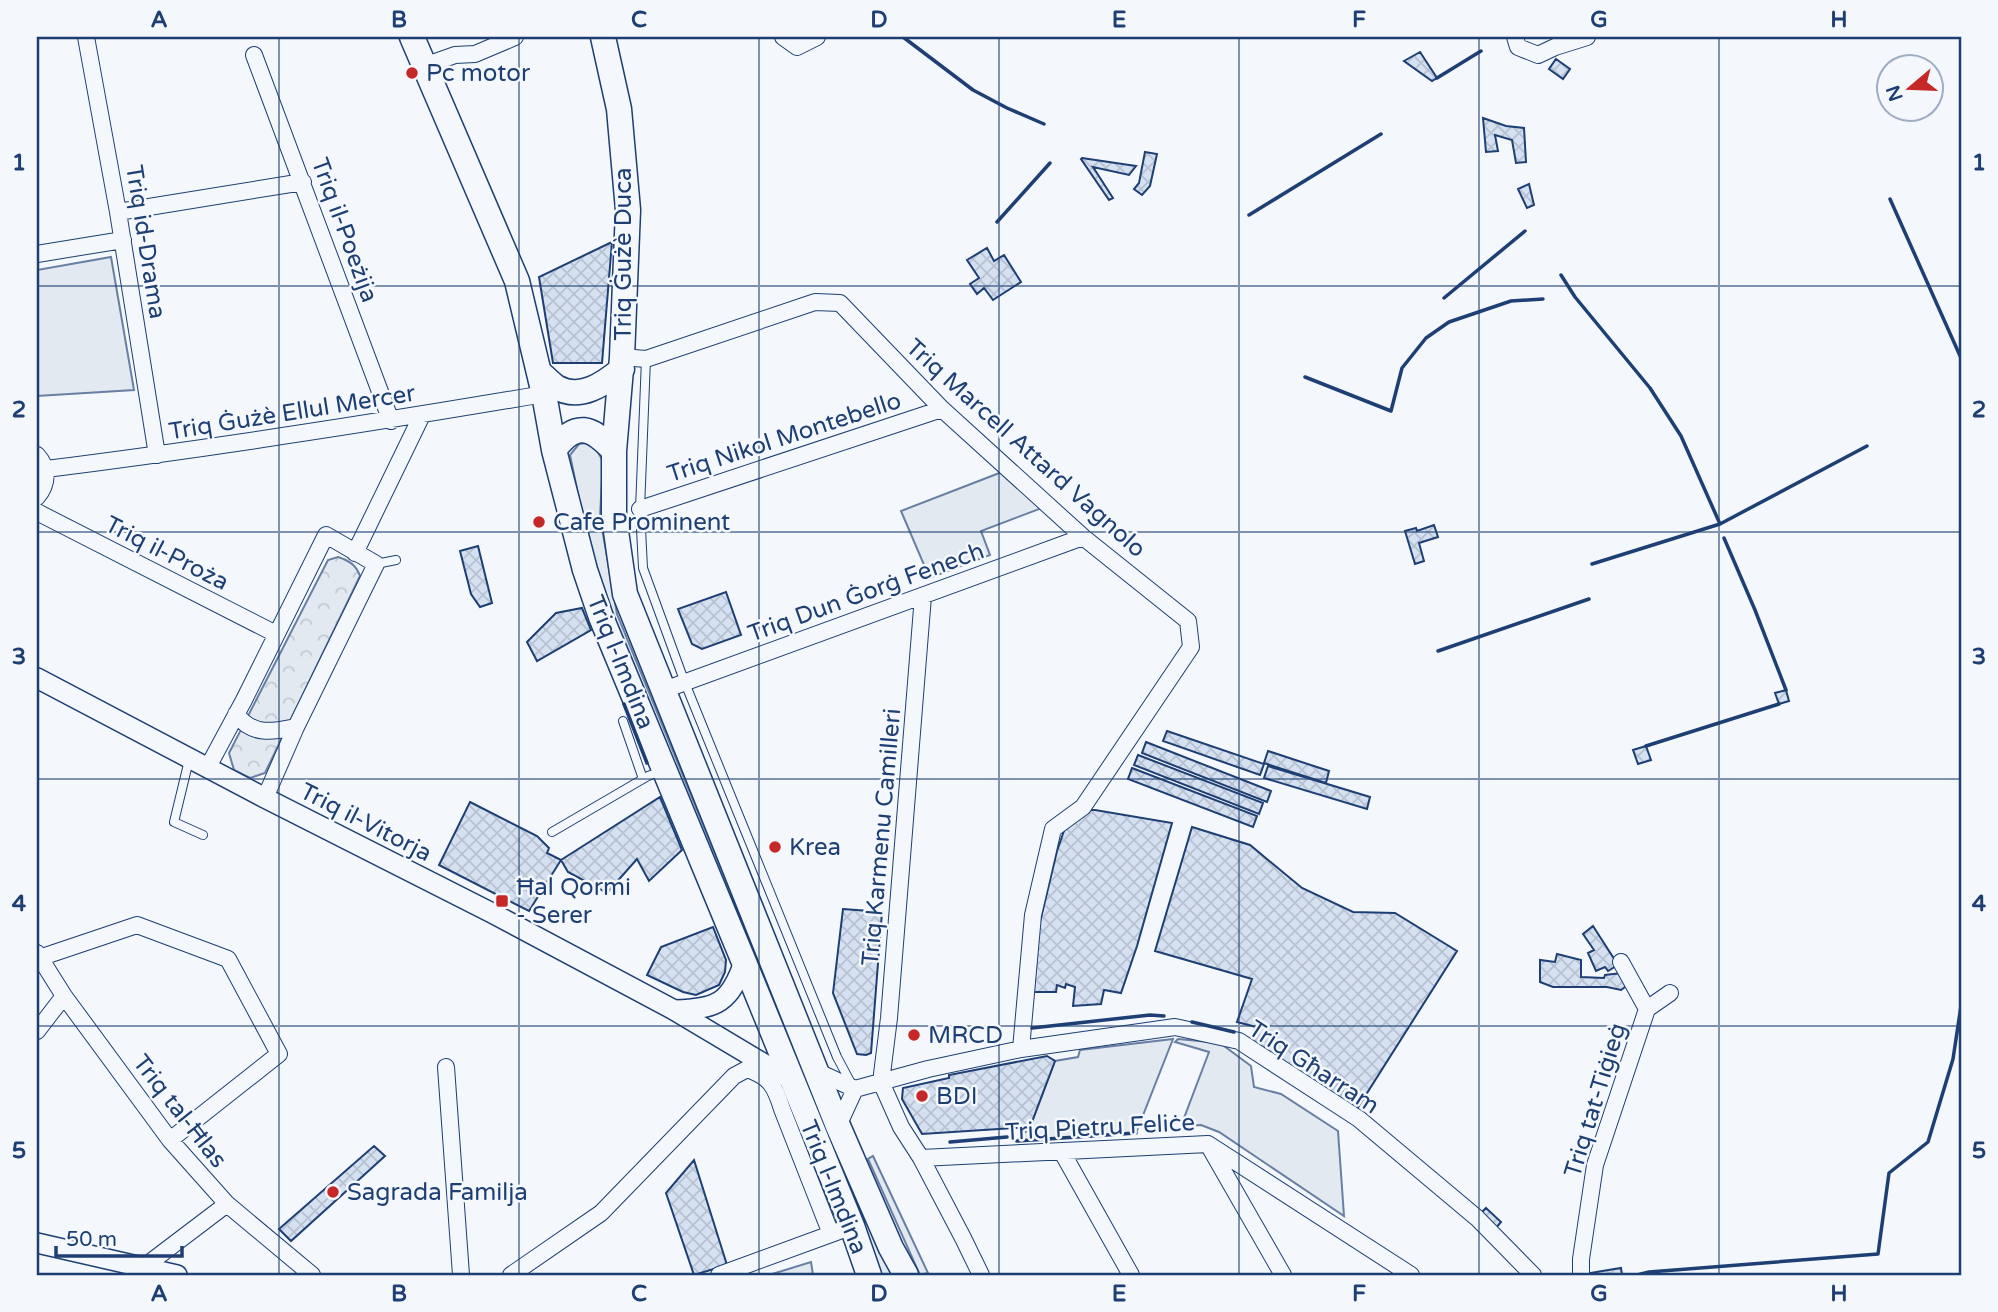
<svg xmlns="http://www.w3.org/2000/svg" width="1998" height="1312" font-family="'Varela Round',sans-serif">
<defs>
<pattern id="park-crowns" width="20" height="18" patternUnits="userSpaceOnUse" patternTransform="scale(1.75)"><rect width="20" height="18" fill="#e3e9f0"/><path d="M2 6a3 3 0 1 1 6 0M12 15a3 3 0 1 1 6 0" fill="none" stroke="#c2c9d1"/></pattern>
<pattern id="building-cross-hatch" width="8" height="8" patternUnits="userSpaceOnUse" patternTransform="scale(1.75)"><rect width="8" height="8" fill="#d5e0f0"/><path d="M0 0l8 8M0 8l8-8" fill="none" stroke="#b6c1d1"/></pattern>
</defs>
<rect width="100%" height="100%" fill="#f4f7fb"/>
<!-- grass -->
<path fill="#e3e9f0" stroke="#687fa3" stroke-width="2" d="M111,257L134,390L37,396V270Z
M592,442L603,461L600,517L617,614L735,903L883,1252L894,1275H879L593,566L570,455L579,444Z
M1002,472L1042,508L981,531L990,555L927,579L928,574L901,511Z
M1173,1039L1136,1133L1017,1141L1030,1127L1055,1061L1078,1057L1080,1050Z
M1178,1039L1220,1043L1251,1066L1254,1087L1281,1094L1338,1131L1344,1216L1219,1132L1201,1125L1181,1126L1209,1052L1175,1042Z
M873,1156L928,1273L920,1275L868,1159Z
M811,1262L813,1275H769Z"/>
<!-- park -->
<path fill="url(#park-crowns)" stroke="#687fa3" stroke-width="2" d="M338,557C350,561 356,565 360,576L265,773L250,778L234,770L229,753L328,560Z"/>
<!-- building -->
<path fill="url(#building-cross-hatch)" stroke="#1d3f73" stroke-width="2" d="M1420,52L1437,78L1432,81L1404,61Z
M1556,59L1570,69L1563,79L1549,69Z
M1483,118L1506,126L1524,128L1526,162L1516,163L1512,140L1495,135L1498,151L1486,152Z
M1145,152L1157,154L1150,186L1142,195L1134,189L1139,183Z
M1082,158L1136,166L1129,175L1093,167L1113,198L1109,200L1081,159Z
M1529,184L1534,205L1527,208L1518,189Z
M612,242L602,363H553L539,277Z
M987,248L994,261L1004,255L1021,282L993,300L984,288L977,294L970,284L979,278L967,260Z
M1434,525L1438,537L1419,543L1424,561L1415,564L1405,531L1416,528L1417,531Z
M478,546L492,603L480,607L471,594L460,551Z
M726,592L741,635L702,649L692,644L678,609Z
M582,608L591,630L537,661L527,642L556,613Z
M1786,690L1789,701L1779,704L1775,693Z
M1167,731L1264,764L1260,775L1163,741Z
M1146,742L1271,791L1267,802L1142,753Z
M1646,746L1651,760L1638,764L1633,750Z
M1268,751L1329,771L1326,783L1264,763Z
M1138,755L1263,803L1259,814L1134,765Z
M1268,766L1370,797L1367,809L1264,778Z
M1132,768L1257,816L1253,827L1128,779Z
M660,797L682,850L649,881L637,859L607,893L568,872L561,860Z
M470,802L537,836L549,848L547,853L561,860L529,911L439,865Z
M1086,810H1095L1172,823L1137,946L1121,993L1104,990L1101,1004L1073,1006L1075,987L1066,984L1065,988L1057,985L1056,992H1034L1035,943L1057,851L1066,825Z
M1192,827L1250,845L1302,888L1353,912L1395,913L1457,951L1355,1112L1250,1039L1256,1027L1237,1022L1252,979L1155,951Z
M843,909L882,912L871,1053L866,1055L857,1054L833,993Z
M1593,926L1618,965L1608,971L1605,967L1596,971L1588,953L1594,950L1583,934Z
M713,927L726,960L725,972L719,985L696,995L683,992L647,975L661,947Z
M1557,954L1581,960V977L1604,978L1605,975L1622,973L1629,984L1621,990L1607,987H1553L1540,982V960L1555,962Z
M1047,1056L1055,1061L1030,1127L922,1134L902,1099L903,1088L949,1078V1075Z
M374,1146L385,1156L291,1241L279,1229Z
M694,1160L727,1265L694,1275L666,1193Z
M1486,1208L1501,1222L1495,1229L1480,1214Z
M1621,1268L1622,1275H1584V1274Z"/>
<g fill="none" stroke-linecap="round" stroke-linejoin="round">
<!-- service casing -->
<g stroke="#1d3f73" stroke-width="10">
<path id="service" d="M646,359L640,509L643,568L685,683L837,1057L852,1085
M376,564L396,560
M623,721L643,779
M189,760L174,822L203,835
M552,832L648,776L662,771"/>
</g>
<!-- minor casing -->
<g stroke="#1d3f73" stroke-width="18">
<path id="minor" d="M86,37L118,212L157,455
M783,37L797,47L817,37
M1515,37L1518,47L1538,55L1555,47L1587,37
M254,55L391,421
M424,66L455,55L475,54L515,37
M118,212L303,182
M37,254L123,240
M622,357L646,359L815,302L840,303L942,409L1083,537L1188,621L1191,647L1083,807L1053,829L1033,915L1021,1049
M37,455C49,468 48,484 37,497
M46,469C213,448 379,422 544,394
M640,509L942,409
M37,512L276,634
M355,553L422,415
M664,690L1083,537
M236,714C252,736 273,732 296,727
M208,767L244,700L326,535L376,564L296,727L265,798
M37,953L64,996L170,1140L227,1204L312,1275
M39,958L137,925L228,959L279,1054L170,1140
M1621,962L1647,1009
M37,1031L64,996
M446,1067L461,1275
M816,1071L855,1089L928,1069L1021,1049L1175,1027L1239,1041L1359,1119L1477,1218L1533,1275
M881,1082L889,1018L923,596
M881,1082L901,1127L921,1158L963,1238L981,1275
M838,1126L855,1089
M1209,1146L1283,1275
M1062,1152L1131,1275
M921,1158L1208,1144L1411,1275
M144,1267L227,1204
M511,1275L601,1213L734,1076L747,1069C770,1077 775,1086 782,1109L831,1234L852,1226
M719,1275L831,1234
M1581,1275V1259L1595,1165L1647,1009L1670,993"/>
</g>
<!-- tertiary casing -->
<g stroke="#1d3f73" stroke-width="22">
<path id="tertiary" d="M37,678L265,798L492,913L674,1010L793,1081
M675,1010C717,1009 730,1003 744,962
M37,1243L177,1275"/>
</g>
<!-- trunk casing -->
<g stroke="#1d3f73" stroke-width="27">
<path id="trunk" d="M412,37L517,281L544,394L554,450L585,570L601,617L744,962L852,1226L869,1275
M603,37L619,109L628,210L622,357L614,451V517L625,594L838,1126L891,1248L906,1275
M539,372C545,377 550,383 556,387C580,401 604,384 622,369
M554,450C576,420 592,427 614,451"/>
</g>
<!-- service -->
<use href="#service" stroke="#f4f7fb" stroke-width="8"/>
<!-- minor -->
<use href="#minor" stroke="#f4f7fb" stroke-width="16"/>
<!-- tertiary -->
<use href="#tertiary" stroke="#f4f7fb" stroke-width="19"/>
<!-- trunk -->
<use href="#trunk" stroke="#f4f7fb" stroke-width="24"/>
<!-- wall -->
<path stroke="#1d3f73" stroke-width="3.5" d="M903,37L973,90L1007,108L1044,124
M1437,78L1481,51
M1890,199L1961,358
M1249,215L1381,134
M997,222L1050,163
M1561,275L1575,297L1650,388L1681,436L1720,524
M1444,298L1525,231
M1305,377L1391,411L1402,368L1426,338L1449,322L1511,301L1543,299
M1724,538L1755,610L1786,690
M1592,564L1720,524L1867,446
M1438,651L1589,599
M624,704L647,763
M1646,746L1779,704
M1192,1022L1234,1032
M1032,1028L1150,1015L1164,1016
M1017,1141L1136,1133
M950,1142L1007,1137
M1637,1275L1649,1272L1878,1254L1889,1173L1928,1142L1953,1059L1961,1006"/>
</g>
<!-- grid -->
<path fill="none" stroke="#1d3f73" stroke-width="2" stroke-opacity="0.55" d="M279,37V1275M519,37V1275M759,37V1275M999,37V1275M1239,37V1275M1479,37V1275M1719,37V1275M37,286H1961M37,532H1961M37,779H1961M37,1026H1961"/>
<!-- markers -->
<g fill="#c62828" stroke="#f4f7fb" stroke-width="2.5">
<circle cx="412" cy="73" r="7"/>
<circle cx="539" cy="522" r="7"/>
<circle cx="775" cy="847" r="7"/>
<rect x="495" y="894" width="14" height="14" rx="3.5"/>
<circle cx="914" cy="1035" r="7"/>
<circle cx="922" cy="1096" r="7"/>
<circle cx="333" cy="1192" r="7"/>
</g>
<g text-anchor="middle" stroke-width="5" stroke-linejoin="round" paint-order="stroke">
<!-- poi labels -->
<g font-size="24" fill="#1d3f73" stroke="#f4f7fb" text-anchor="start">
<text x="426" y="81">Pc motor</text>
<text x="553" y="530">Cafe Prominent</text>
<text x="789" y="855">Krea</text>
<text x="516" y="895">Ħal Qormi<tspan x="516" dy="28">- Serer</tspan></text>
<text x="928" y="1043">MRCD</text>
<text x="936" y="1104">BDI</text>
<text x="347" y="1200">Sagrada Familja</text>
</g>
<!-- street labels -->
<g font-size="24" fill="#1d3f73" stroke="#f4f7fb">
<text transform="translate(345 230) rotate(70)" y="8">Triq il-Poeżija</text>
<text transform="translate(146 242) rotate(81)" y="8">Triq id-Drama</text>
<text transform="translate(623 254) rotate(-90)" y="8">Triq Ġużè Duca</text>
<text transform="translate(292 412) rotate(-9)" y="8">Triq Ġużè Ellul Mercer</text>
<text transform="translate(784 437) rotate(-18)" y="8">Triq Nikol Montebello</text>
<text transform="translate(1026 448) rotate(42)" y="8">Triq Marcell Attard Vagnolo</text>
<text transform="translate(167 553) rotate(27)" y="8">Triq il-Proża</text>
<text transform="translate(866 592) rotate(-20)" y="8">Triq Dun Ġorġ Fenech</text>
<text transform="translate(621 662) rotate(68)" y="8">Triq l-Imdina</text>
<text transform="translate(366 822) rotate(27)" y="8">Triq il-Vitorja</text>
<text transform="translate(881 837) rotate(-85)" y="8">Triq Karmenu Camilleri</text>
<text transform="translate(1314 1067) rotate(33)" y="8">Triq Għarram</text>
<text transform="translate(1595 1100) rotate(-73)" y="8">Triq tat-Tiġieġ</text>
<text transform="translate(180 1111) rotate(52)" y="8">Triq tal-Ħlas</text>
<text transform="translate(1100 1127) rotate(-3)" y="8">Triq Pietru Feliċe</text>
<text transform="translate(834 1187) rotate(68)" y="8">Triq l-Imdina</text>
</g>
</g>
<!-- border -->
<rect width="1998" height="1312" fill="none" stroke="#f4f7fb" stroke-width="77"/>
<!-- north arrow -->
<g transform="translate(1910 88) rotate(251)"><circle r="33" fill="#f4f7fb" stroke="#9eadc5" stroke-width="2"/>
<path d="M0-5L12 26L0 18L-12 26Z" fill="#c62828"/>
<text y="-10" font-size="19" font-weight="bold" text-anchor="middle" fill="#1d3f73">N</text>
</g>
<!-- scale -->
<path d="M56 1246v10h126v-10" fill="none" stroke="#1d3f73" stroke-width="3.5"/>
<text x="66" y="1246" font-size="21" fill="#1d3f73" stroke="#f4f7fb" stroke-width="5" paint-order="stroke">50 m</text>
<rect x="38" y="38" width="1922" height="1236" fill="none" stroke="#1d3f73" stroke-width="2.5"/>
<g font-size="23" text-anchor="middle" font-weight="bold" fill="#1d3f73">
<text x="159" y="27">A</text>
<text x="399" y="27">B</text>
<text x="639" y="27">C</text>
<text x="879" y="27">D</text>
<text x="1119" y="27">E</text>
<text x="1359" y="27">F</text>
<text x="1599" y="27">G</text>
<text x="1839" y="27">H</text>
<text x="19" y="170">1</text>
<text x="1979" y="170">1</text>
<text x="19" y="417">2</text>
<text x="1979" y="417">2</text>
<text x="19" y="664">3</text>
<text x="1979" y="664">3</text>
<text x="19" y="911">4</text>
<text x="1979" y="911">4</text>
<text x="19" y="1158">5</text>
<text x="1979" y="1158">5</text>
<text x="159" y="1301">A</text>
<text x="399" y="1301">B</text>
<text x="639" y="1301">C</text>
<text x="879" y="1301">D</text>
<text x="1119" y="1301">E</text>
<text x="1359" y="1301">F</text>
<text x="1599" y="1301">G</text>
<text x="1839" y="1301">H</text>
</g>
</svg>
